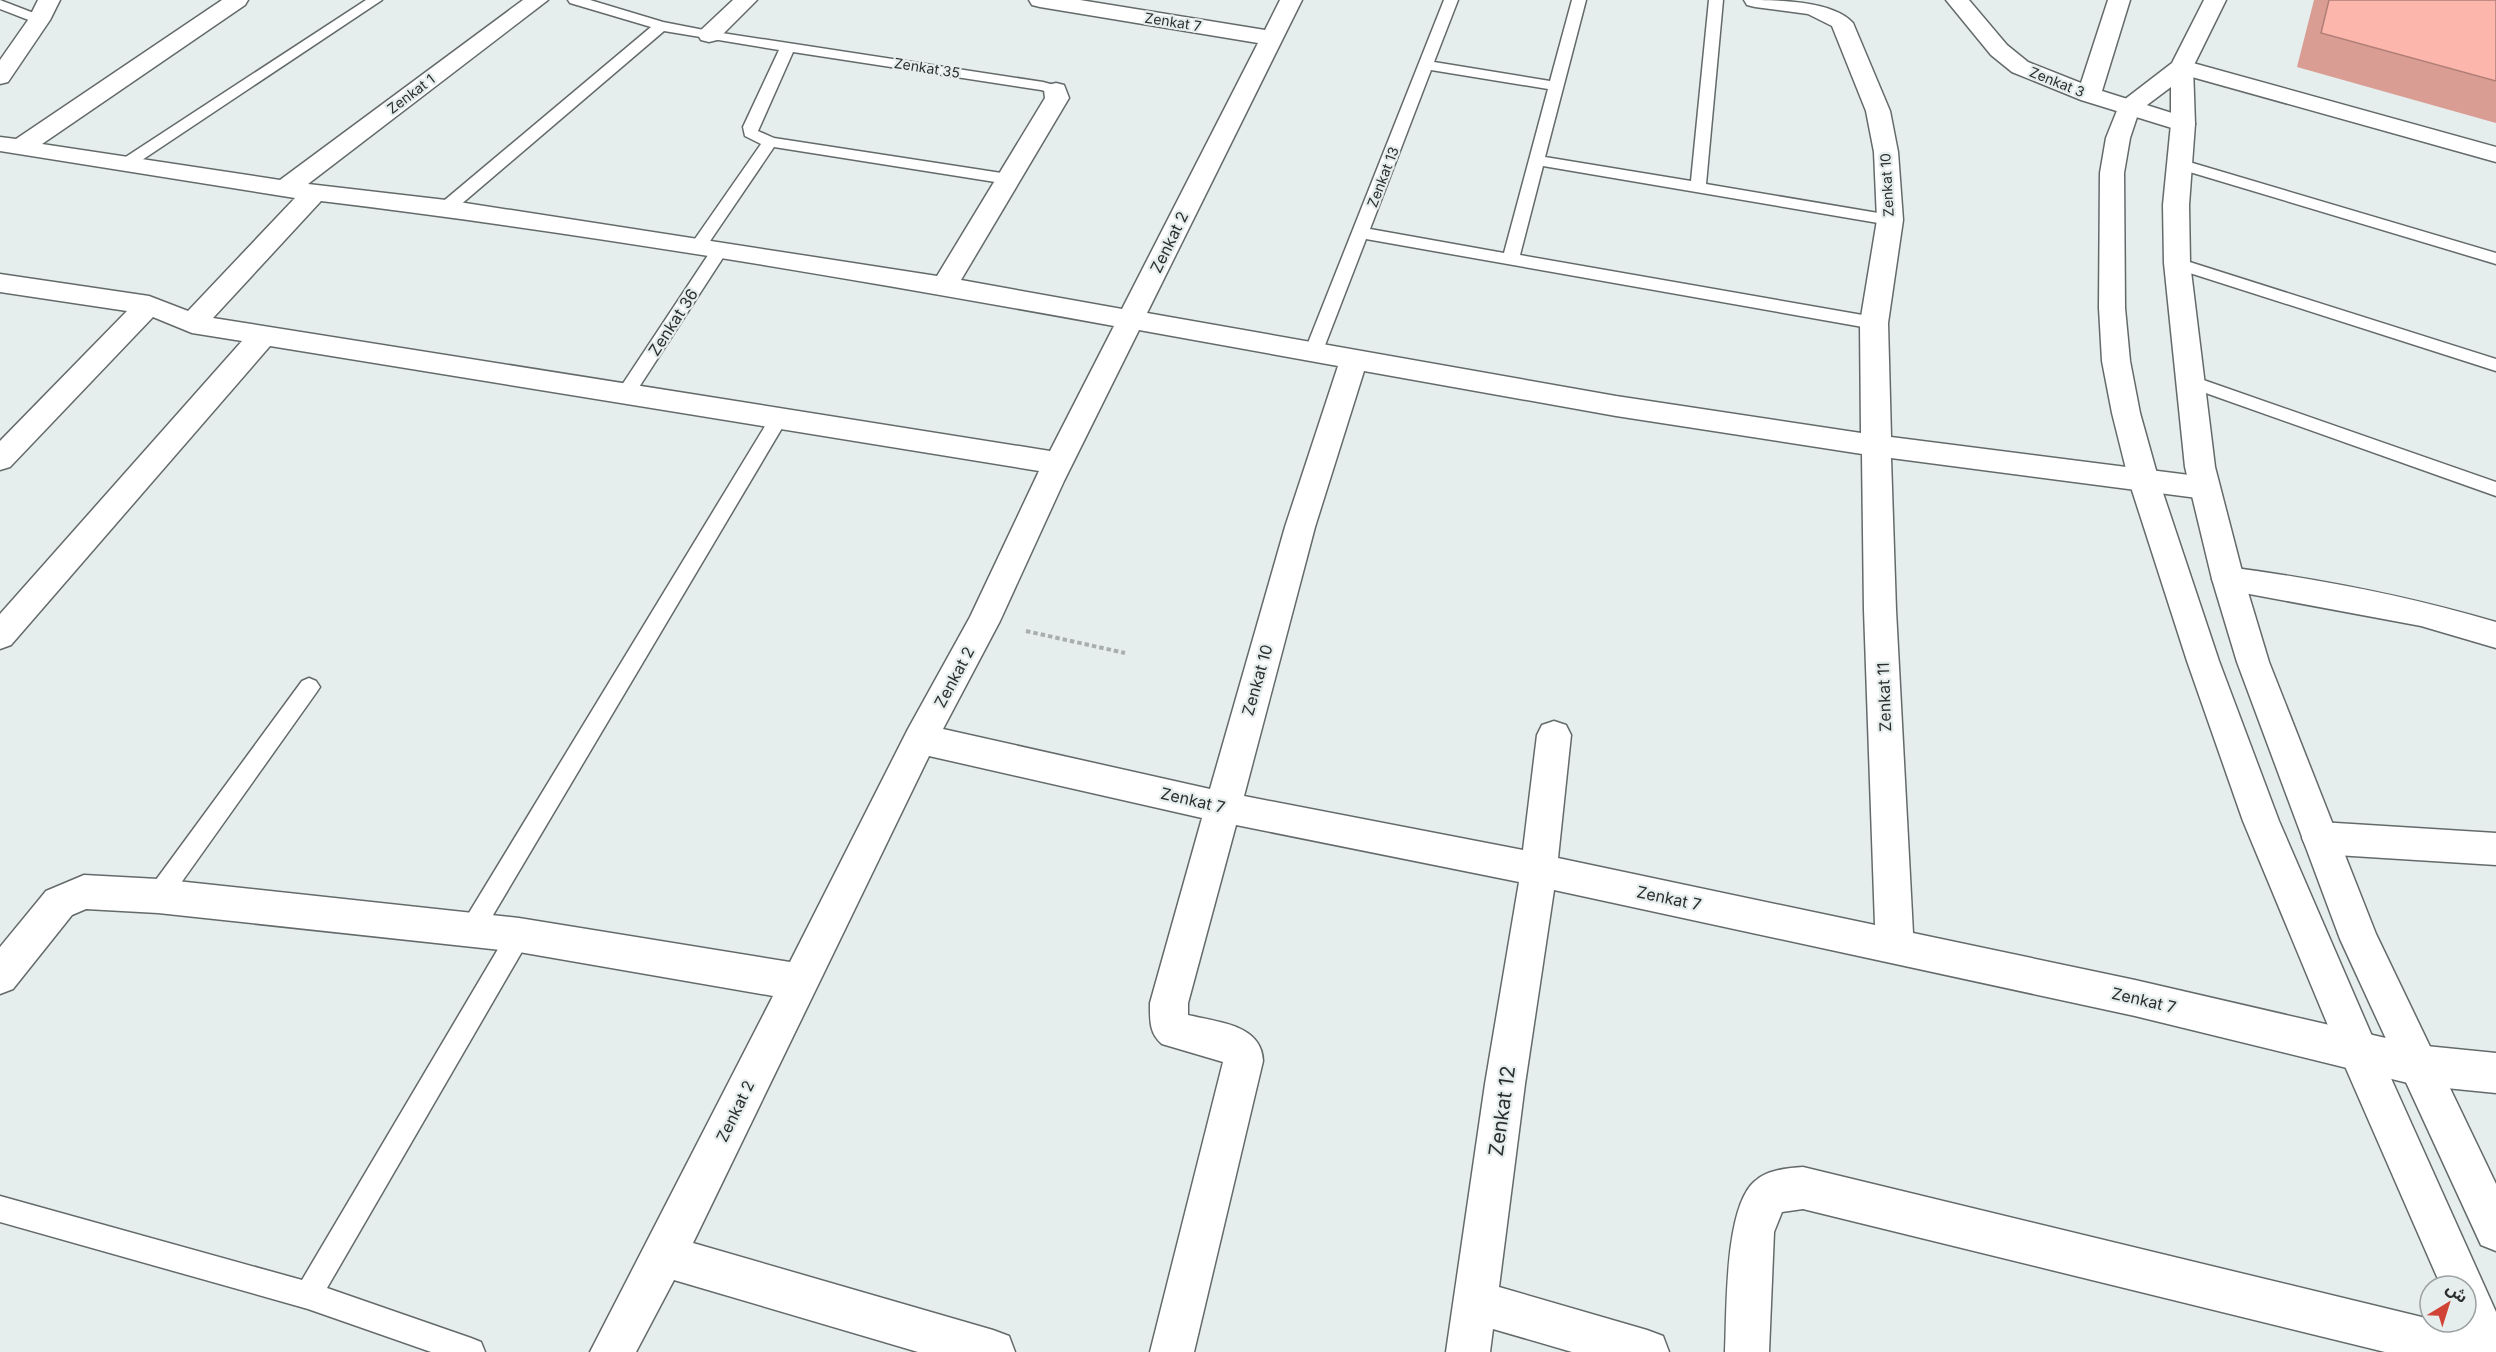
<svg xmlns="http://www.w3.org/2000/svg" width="2496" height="1352" font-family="Inter,'Noto Sans Arabic',sans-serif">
<rect width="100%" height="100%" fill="#e6eded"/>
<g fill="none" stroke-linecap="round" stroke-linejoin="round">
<!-- service casing -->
<g stroke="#646a6a" stroke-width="3">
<path id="service" d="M0,0L44,17L46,20L39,24L0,9Z
M366,0H382L130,168H118L116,165L118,162Z
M568,0H590L663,22L709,31L1043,82L1061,87L1063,90L1056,94L1041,90L793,52L758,131L774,138L1008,174L1016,179L1008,184L774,147L704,250H692L690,246L761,144L745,136L743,127L779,50L664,31L452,212H440L438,208L440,204L651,27L570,3Z
M1444,0H1458L1434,62L1550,81L1572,0H1586L1545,157L1691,181L1709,0H1723L1706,184L1890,215L1896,216L1898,220L1896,224L1890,225L1543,166L1520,255L1874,317L1880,319L1883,323L1880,327L1874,329L1366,239L1322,353L1319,357H1307L1304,353ZM1431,70L1548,89L1504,253L1370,229Z
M2179,159L2496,253V264L2173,167L2171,164Z
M720,245L726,246L728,250L632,398L626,399L620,398L617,393L620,388L714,246Z
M2177,258L2496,359V371L2171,267L2169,263L2171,259Z
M2192,376L2496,482V496L2186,386L2183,382L2186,378Z
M779,411L785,413L788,418L480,937L472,940L464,937L460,929L464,921L773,413Z
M309,678L316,681L320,687L316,693L166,904L158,907L150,904L146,896L150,888L302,681Z
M519,924L527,927L531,935L527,943L327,1288L471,1338L481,1342L485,1352H431L308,1309L0,1222V1196L302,1280L511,927Z"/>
</g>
<!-- minor casing -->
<g stroke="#646a6a" stroke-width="3">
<path id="minor" d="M38,0H60L50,20L8,82L0,84V60L28,20Z
M222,0H248L245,5L42,144L280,180L523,0H548L308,184L446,200L937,276L1045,98L1044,90L1048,85L1056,83L1064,85L1069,98L961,280L1122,309L1258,43L1040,7L1032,5L1029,0H1080L1265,30L1280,0H1302L1147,313L1616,396L1861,433L1860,323L1877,220L1874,152L1866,111L1832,26L1808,14L1755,7L1747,5L1744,0C1775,0 1833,0 1853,23L1890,111L1898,152L1903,220L1888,323L1891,437L2205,477L2216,480L2220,488L2216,496L2205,499L1891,458L1896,610L1913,933L2135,980L2416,1045L2496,1053V1093L2416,1085L2135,1016L1554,890L1525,1084L1499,1287L1647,1330L1663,1336L1669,1352H1572L1493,1329L1490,1352H1446L1485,1084L1519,882L1236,825L1188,1003V1015C1216,1022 1262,1024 1263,1061L1194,1352H1150L1223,1062L1162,1044C1149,1033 1150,1020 1150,1003L1202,818L929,756L693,1243L993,1330L1009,1336L1015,1352H918L674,1280L636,1352H590L773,996L519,952L158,913L86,909L72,915L13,989L0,994V947L46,891L84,875L158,879L519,918L790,962L908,729L970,617L1039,471L270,346L11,645L0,649V614L242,341L192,333L153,317L10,467L0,470V441L127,311L0,292V274L149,296L188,311L295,198L0,151V137L16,139ZM321,201C586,233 850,278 1114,326L1050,451L213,318ZM1139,330L1338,366L1285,527L1210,789L943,729L1000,621L1064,481ZM1364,371L1616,416L1862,454L1864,610L1875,925L1558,858L1571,735L1566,725L1554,721L1542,725L1537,735L1523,850L1244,796L1315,527Z
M733,0H757L717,40L709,42L701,40L698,35L701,30Z
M1946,0H1969L2007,45L2028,62L2081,83L2108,0H2130L2102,91L2191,119L2195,124L2191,129L2183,131L2175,129L2081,100L2012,72L1991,55Z
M2182,60L2496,147V162L2174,72L2171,67L2174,62Z
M2228,567C2320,579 2407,596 2496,622V648L2421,626L2217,588L2212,579L2217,570Z
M2320,822L2496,833V865L2320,854L2307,849L2302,838L2307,827Z
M1803,1167L2430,1319V1322C2451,1322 2471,1328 2491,1336L2496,1352H2385L1803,1209L1782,1212L1774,1232L1769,1352H1725C1727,1312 1724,1207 1755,1181C1767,1170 1787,1168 1803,1167Z"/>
</g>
<!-- tertiary casing -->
<g stroke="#646a6a" stroke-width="3">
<path id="tertiary" d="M2204,0H2226L2193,67L2195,124L2189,205L2190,263L2215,467L2244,579L2269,662L2376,934L2496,1184V1251L2481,1245L2340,939L2237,662L2212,579L2185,467L2164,263L2163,205L2171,124V87L2139,111L2130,138L2124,173L2125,308L2130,361L2140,413L2159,481L2219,661L2279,821L2372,1036L2496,1312V1352H2469L2456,1322H2466V1286H2441L2344,1064L2243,821L2187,661L2129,481L2112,413L2102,361L2099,308L2100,173L2106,138L2120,103L2172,63Z"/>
</g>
<!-- path -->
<path stroke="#a8aeae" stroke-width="4" stroke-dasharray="4.5 3" stroke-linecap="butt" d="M1026,631L1125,653"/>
<!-- service -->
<use href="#service" fill="#fff" fill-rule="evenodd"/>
<!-- minor -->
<use href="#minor" fill="#fff" fill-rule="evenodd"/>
<!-- tertiary -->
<use href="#tertiary" fill="#fff" fill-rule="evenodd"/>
</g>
<!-- wall -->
<path fill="#d99d93" d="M2314,0H2496V123L2297,67Z"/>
<!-- building -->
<path fill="#fcb6ab" stroke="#b07f78" stroke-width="1.5" d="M2329,0H2496V81L2321,33Z"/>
<g text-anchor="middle" stroke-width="4.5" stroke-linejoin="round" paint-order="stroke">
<!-- far-street labels -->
<g font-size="14" fill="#2b2e2e" stroke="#e6eded">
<text transform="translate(1173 22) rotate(9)" y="5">Zenkat 7</text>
<text transform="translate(927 68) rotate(9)" y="5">Zenkat 35</text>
<text transform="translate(2057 82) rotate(22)" y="5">Zenkat 3</text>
<text transform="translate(411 94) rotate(-37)" y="5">Zenkat 1</text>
<text transform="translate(1383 177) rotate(-69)" y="5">Zenkat 13</text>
<text transform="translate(1887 185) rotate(-93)" y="5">Zenkat 10</text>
</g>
<!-- street labels -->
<g font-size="16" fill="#2b2e2e" stroke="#e6eded">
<text transform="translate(1169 242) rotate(-64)" y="6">Zenkat 2</text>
<text transform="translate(673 322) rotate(-57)" y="6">Zenkat 36</text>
<text transform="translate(954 677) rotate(-62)" y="6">Zenkat 2</text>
<text transform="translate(1257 680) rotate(-74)" y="6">Zenkat 10</text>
<text transform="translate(1884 697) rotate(-92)" y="6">Zenkat 11</text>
<text transform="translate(1193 800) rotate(13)" y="6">Zenkat 7</text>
<text transform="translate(1669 898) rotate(12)" y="6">Zenkat 7</text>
<text transform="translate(2144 1000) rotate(13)" y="6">Zenkat 7</text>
<text transform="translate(735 1111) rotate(-64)" y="6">Zenkat 2</text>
</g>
<!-- near-street labels -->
<g font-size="20" fill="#2b2e2e" stroke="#e6eded">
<text transform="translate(1502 1111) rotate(-82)" y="7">Zenkat 12</text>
</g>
</g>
<!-- north arrow -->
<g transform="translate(2448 1304) rotate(38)"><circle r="28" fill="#e6eded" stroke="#9ba1a1" stroke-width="1.5"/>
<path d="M0-4.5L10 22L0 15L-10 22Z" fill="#d04335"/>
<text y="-9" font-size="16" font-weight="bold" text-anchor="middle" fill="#2b2e2e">ش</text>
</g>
</svg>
